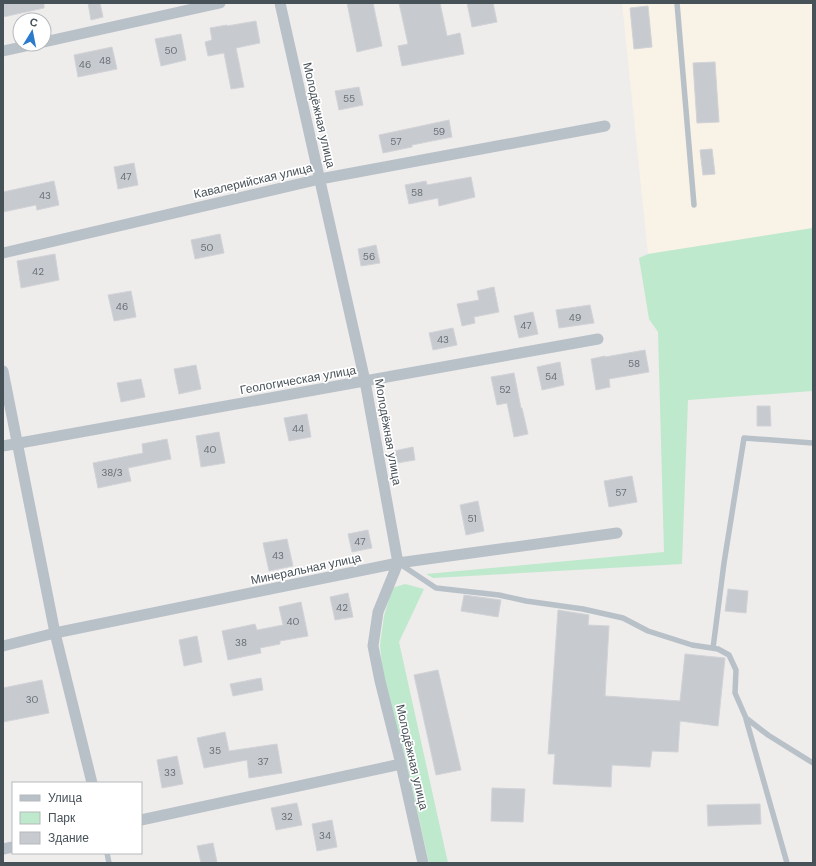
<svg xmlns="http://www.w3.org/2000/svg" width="816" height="866" font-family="'DM Sans',sans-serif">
<rect width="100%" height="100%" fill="#efecec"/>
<!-- commercial -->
<path fill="#f9f2e6" d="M622,3H813V228L648,254Z"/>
<!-- green -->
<path fill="#bee9cc" d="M813,228V391L688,400L682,564L433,578L426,574L664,552L658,332L649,319L639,258L648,254Z
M405,584L424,589L399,642L448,863H429L405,757L383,675L380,645L384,616L392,588Z"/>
<!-- building -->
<path fill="#c7cacf" stroke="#d1d3d7" d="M3,3H44V8L3,17Z
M88,3H100L103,17L91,20Z
M347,3H373L382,46L357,52Z
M399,3H440L447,36L460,33L464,54L402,66L398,46L408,44Z
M467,3H493L497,22L472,27Z
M648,6L652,47L634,49L630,8Z
M256,21L260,43L236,48L244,87L231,89L224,53L208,56L205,42L212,40L210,28L227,25V26Z
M181,34L186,60L161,66L155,39Z
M112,47L117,69L78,77L74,55Z
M715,62L719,122L697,123L693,63Z
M359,87L363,105L339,110L335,91Z
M449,120L452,137L412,145V147L383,153L379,135Z
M712,149L715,174L703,175L700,150Z
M134,163L138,185L118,189L114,167Z
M471,177L475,197L439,206L438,198L409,204L405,185L426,181L427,185Z
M54,181L59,205L37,210L36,205L3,212V192Z
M220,234L224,253L195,259L191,240Z
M376,245L380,263L361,266L358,249Z
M55,254L59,280L21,288L17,261Z
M494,287L499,312L474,317L475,323L462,326L457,304L479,300L477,291Z
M131,291L136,317L114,321L108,295Z
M590,305L594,323L559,328L556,310Z
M533,312L538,334L519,338L514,316Z
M453,328L457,345L433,350L429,333Z
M645,350L649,372L609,379L610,387L596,390L591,359L605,356V357Z
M560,362L564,385L542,390L537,367Z
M196,365L201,389L179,394L174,369Z
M514,373L521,408H522L528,434L514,437L507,403L497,405L491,377Z
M141,379L145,397L121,402L117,383Z
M757,406H770L771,426H757Z
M307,414L311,437L289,441L284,418Z
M219,432L225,463L201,467L196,436Z
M167,439L171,459L128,468L131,481L98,488L93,463L143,453L142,444Z
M413,447L415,460L397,463L394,451Z
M632,476L637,502L609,507L604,481Z
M478,501L484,531L466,535L460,505Z
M368,530L372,548L352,552L348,534Z
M287,539L293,566L269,571L263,543Z
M728,589L748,591L746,613L725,611Z
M348,593L353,617L335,620L330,597Z
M464,595L501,600L498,617L461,611Z
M301,602L308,636L280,641V644L260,648L261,653L228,660L222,631L255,624L257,630L283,625L279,607Z
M558,610L589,615L588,625L609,626L605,696L680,701L685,654L725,658L718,726L680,721L678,752L652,751L650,767L612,765L611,787L553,784L555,754H548Z
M197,636L202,662L184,666L179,640Z
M438,670L461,770L436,775L414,675Z
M261,678L263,690L233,696L230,684Z
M42,680L49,713L3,722V688Z
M225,732L229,751L277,744L282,773L249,778L247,760L204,768L197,738Z
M177,756L183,784L162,788L157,760Z
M492,788L525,789L523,822L491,821Z
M297,803L302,825L276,830L271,808Z
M760,804L761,824L708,826L707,805Z
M332,820L337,847L317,851L312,824Z
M213,843L217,862L210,863H201L197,846Z"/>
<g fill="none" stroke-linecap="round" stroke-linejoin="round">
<!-- lane -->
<path stroke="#b9c1c8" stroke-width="5.5" d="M677,3L694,205
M400,564L436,588L499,595L526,601L583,609L623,618L648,631L692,645L718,649L729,655L736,670L735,693L746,718L768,735L813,763
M713,648L724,563L744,438L813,443
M746,719L787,863
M107,853L109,863"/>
<!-- street -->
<path stroke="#b9c1c8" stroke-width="11" d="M280,3L365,381L398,563L378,612L373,646L380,681L401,764L423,863
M44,42L220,3
M3,51L35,44
M3,253L320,179L605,126
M3,371L55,633L92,783
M3,446L598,339
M3,646L55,633L398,563L617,533
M141,820L401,764
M3,849L13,847"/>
</g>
<g text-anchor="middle" stroke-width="3.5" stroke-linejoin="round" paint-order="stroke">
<!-- number labels -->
<g font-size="10" fill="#676f76">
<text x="171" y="54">50</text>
<text x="105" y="64">48</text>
<text x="85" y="68">46</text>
<text x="349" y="102">55</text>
<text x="439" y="135">59</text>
<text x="396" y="145">57</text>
<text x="126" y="180">47</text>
<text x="417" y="196">58</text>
<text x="45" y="199">43</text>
<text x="207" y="251">50</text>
<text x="369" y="260">56</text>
<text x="38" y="275">42</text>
<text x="122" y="310">46</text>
<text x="575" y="321">49</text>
<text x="526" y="329">47</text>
<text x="443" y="343">43</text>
<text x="634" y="367">58</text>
<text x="551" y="380">54</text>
<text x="505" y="393">52</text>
<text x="298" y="432">44</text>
<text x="210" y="453">40</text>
<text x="112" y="476">38/3</text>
<text x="621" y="496">57</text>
<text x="472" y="522">51</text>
<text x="360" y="545">47</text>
<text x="278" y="559">43</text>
<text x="342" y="611">42</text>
<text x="293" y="625">40</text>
<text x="241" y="646">38</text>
<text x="32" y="703">30</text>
<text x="215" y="754">35</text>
<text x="263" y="765">37</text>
<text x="170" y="776">33</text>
<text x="287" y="820">32</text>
<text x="325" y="839">34</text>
</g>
<!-- street labels -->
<g font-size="12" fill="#475158" stroke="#fff">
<text transform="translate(319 115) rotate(77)" y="4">Молодёжная улица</text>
<text transform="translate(253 181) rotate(-13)" y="4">Кавалерийская улица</text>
<text transform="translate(298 380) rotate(-10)" y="4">Геологическая улица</text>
<text transform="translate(388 432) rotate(80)" y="4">Молодёжная улица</text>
<text transform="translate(306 569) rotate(-12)" y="4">Минеральная улица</text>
<text transform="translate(412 757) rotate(77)" y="4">Молодёжная улица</text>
</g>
</g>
<!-- border -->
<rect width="816" height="866" fill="none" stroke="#475158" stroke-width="8"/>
<!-- legend -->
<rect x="12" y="782" width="130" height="72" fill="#ffffff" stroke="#b5b9bc"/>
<rect x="20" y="795" width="20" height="6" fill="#b9c1c8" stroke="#b5b9bc"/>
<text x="48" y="802" font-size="12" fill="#475158">Улица</text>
<rect x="20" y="812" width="20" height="12" fill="#bee9cc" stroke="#b5b9bc"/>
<text x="48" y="822" font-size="12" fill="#475158">Парк</text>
<rect x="20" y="832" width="20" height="12" fill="#c7cacf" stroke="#b5b9bc"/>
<text x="48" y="842" font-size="12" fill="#475158">Здание</text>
<!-- north arrow -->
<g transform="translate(32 32) rotate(10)"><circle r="19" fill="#ffffff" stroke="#b5b9bc"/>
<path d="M0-3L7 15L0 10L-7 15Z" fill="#2b7acb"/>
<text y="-6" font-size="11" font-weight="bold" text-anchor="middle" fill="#475158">С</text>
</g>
</svg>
